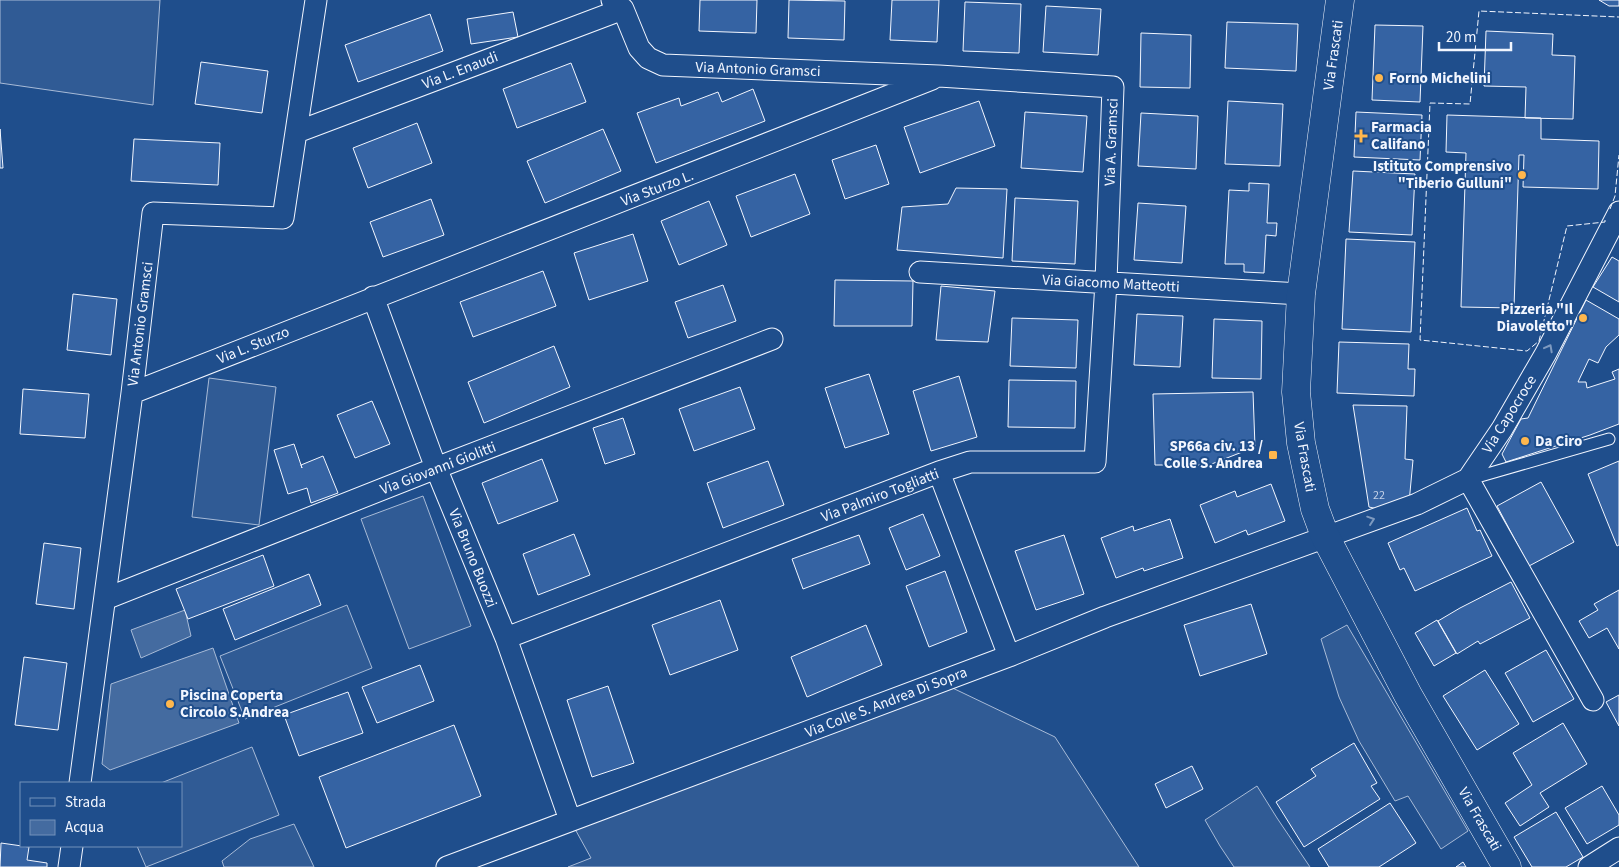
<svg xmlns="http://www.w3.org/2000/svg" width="1619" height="867" font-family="'Source Sans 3',sans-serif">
<rect width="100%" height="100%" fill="#1f4e8c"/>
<!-- built -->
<path fill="#305b95" stroke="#a8bbd7" d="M0,0H160L153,105L0,83Z
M209,378L276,387L259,525L192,517Z
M423,496L471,626L409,649L361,519Z
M347,605L372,668L245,719L220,656Z
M1347,625L1468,831L1441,849L1408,796L1395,801L1359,741L1339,697L1321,639Z
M940,682L1055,737L1139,867H568L591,858L570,820Z
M252,747L279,815L146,867L137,846H181V783H161Z
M1257,786L1277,818L1310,867H1234L1220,846L1205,820Z
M294,824L314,867H224L222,861L250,839Z"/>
<!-- water -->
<path fill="#446ba0" stroke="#a8bbd7" d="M185,610L191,636L141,658L131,630Z
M213,648L239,723L110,770L102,764L111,684Z"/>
<!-- building -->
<path fill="#3563a3" stroke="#f2f6ff" d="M700,0H757L756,33L699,31Z
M789,0L845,1L844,40L788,38Z
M892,0H939L937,42L890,40Z
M1599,0H1619V6H1609Z
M965,2L1021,4L1019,53L963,51Z
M1046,6L1101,9L1098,55L1043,52Z
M513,12L518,37L471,44L467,19Z
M430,14L443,51L358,82L345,45Z
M1227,22L1298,24L1296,71L1225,68Z
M1375,25L1423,26L1420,102L1372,100Z
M1486,31L1553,34L1552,55L1575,56L1573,119L1525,118L1526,87L1484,86Z
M1141,33L1191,35L1190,88L1140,87Z
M201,62L268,71L262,113L195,104Z
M571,63L586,102L517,128L503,89Z
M753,89L765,121L656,163L637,113L679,98L681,106L718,92L722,102Z
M979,101L995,146L920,173L904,127Z
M1228,101L1283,104L1280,166L1225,164Z
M1025,112L1087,116L1083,172L1021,168Z
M1356,112L1422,115L1420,160L1354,157Z
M1141,113L1198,116L1196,169L1138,166Z
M1447,115L1541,118V139L1599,141L1598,189L1523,187L1524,155H1519L1514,308L1461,307L1466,153L1446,152Z
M417,123L432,163L368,188L353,148Z
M0,129L3,168H0Z
M603,129L621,171L545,203L527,161Z
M134,139L220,143L218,185L131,181Z
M876,145L889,184L845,199L832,160Z
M1353,171L1415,174L1412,235L1349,232Z
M795,174L810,214L751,237L736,196Z
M1249,183L1269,184L1267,223H1277L1276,236L1266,235L1264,273L1244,272V264H1225L1229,190L1249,191Z
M956,188L1007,189L1003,258L897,250L902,207L948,204Z
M1015,198L1078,201L1075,264L1012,261Z
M431,199L444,235L383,257L370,222Z
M709,201L727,245L679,265L661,221Z
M1138,203L1186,206L1182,263L1134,260Z
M633,234L648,281L589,300L574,253Z
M1346,239L1415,242L1411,332L1342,329Z
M1612,257L1619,261V302L1593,287Z
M543,271L556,306L473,337L460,302Z
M835,280L913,281L912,326H834Z
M723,285L736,321L688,338L675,302Z
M941,286L995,291L988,342L936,340Z
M73,294L117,299L111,355L67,350Z
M1586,300L1619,319V335L1606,347L1598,363L1589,359L1578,382H1586L1587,388L1615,379L1612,372L1619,369V424L1590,435L1506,462L1502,454L1521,419L1528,418Z
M1137,314L1183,316L1180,367L1134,365Z
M1012,318L1078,320L1076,368L1010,366Z
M1214,319L1262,321L1261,379L1212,378Z
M1339,342L1409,344L1408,369H1415L1414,396L1337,393Z
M554,346L570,387L484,423L468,382Z
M869,374L889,434L845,448L825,388Z
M959,376L977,437L931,451L913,391Z
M1009,380L1076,381L1075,428L1008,427Z
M740,387L755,429L694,451L679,409Z
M23,389L89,394L85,438L20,434Z
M1253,392L1255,447L1209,465H1155L1153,394Z
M372,401L390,444L355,458L337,415Z
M1353,405L1407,406L1405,459L1413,460L1409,503L1382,510L1369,507Z
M623,418L635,454L605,464L593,428Z
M294,444L302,468L301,465L323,456L338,493L311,503L307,488L288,494L274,450Z
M542,459L558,501L498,524L482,483Z
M768,461L784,505L723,528L707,483Z
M1619,461V545L1617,546L1588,474Z
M1541,482L1574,542L1529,566L1497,506Z
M1271,484L1285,521L1248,535L1246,530L1215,543L1200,505L1235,491L1237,497Z
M1467,508L1477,531L1480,530L1492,556L1415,591L1404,568L1400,570L1388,543Z
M923,514L940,556L906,570L889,528Z
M1170,519L1183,558L1144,571L1143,568L1116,578L1101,538L1133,526L1134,531Z
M574,534L590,575L538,595L523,554Z
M859,535L870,564L803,589L792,559Z
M1064,535L1084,594L1036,610L1015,551Z
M44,543L81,548L74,609L36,604Z
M263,555L274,586L188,619L176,589Z
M945,571L967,632L929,647L906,586Z
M309,574L321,605L235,640L223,609Z
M1511,582L1530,618L1480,644L1478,641L1457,654L1438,621L1460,608Z
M1619,590V649L1607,628L1589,638L1579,621L1598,610L1594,604Z
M720,600L738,650L670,675L652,625Z
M1251,604L1267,654L1200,676L1184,625Z
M1437,620L1456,653L1434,666L1415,633Z
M866,625L882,665L807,697L791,657Z
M1546,650L1574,699L1533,722L1505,673Z
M24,657L67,663L58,730L15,725Z
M420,665L434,701L377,723L362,687Z
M1485,670L1519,724L1477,750L1443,696Z
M608,686L634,763L592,777L567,700Z
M348,692L363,733L299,756L284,715Z
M1619,695V726L1606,702Z
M1563,723L1587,764L1540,793L1549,807L1520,826L1505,803L1532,785L1513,753Z
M454,725L481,796L346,848L319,777Z
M1354,743L1377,783L1371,786L1380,799L1304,847L1276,802L1316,776L1311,769Z
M1192,766L1203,789L1166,808L1155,784Z
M1602,786L1619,815V825L1587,844L1565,808Z
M1390,803L1416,843L1379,867H1329L1318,849Z
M1556,812L1583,857L1566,867H1532L1514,837Z
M1,843L29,847L27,860L47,863V867H0Z
M1463,862L1466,867H1456Z"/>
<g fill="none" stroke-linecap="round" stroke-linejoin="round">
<!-- lane casing -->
<g stroke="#f2f6ff" stroke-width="13">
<path id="lane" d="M1470,479L1609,439"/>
</g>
<!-- street casing -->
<g stroke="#f2f6ff" stroke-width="23">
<path id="street" d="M297,132L623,9
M920,272L1301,294
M373,297L436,468L506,638L570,820
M132,393L932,79
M939,472L1009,656
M1468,479L1593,700
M105,599L436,468L772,339
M506,638L939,472L970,462H1095L1106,282L1113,87L939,76L663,65L648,58L639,48L623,9L612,0
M80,783L132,393L153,213L283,218L316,0
M69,867L72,846
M447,867L1009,656L1105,617L1417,504L1468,479L1502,429L1546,353L1619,212
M1589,867L1619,848"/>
</g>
<!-- secondary casing -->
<g stroke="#f2f6ff" stroke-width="29">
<path id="secondary" d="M1340,0L1301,294L1296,392L1301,443L1315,509L1325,536L1408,695L1507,867"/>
</g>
<!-- lane -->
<use href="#lane" stroke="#1f4e8c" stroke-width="11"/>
<!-- street -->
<use href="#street" stroke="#1f4e8c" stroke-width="21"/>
<!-- secondary -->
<use href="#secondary" stroke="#1f4e8c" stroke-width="28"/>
<!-- fence -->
<path stroke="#f2f6ff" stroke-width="1" stroke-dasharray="6 2.5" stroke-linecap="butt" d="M1610,209L1615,196L1619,155
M1605,220V222L1567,226L1539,341L1527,351L1420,340L1430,103L1470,104L1479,11L1619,17"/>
</g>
<!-- one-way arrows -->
<defs><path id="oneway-chevron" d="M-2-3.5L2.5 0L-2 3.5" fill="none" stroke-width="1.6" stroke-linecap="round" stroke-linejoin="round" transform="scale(1.25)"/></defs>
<g stroke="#7e9ac0">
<use href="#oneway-chevron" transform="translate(1549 348) rotate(-62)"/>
<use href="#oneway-chevron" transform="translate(1371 520) rotate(-19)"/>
</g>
<!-- markers -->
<g fill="#ffb74d" stroke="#1f4e8c" stroke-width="2">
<circle cx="1379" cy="78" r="5"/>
<path d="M1358.5 128.5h5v5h5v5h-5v5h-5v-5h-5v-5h5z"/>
<circle cx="1522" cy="175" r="5"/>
<circle cx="1583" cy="318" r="5"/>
<circle cx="1525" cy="441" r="5"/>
<rect x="1268" y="450" width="10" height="10" rx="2.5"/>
<circle cx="170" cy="704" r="5"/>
</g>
<g text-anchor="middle" stroke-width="4" stroke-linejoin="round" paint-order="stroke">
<!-- number labels -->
<g font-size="12" fill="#c3d1e8">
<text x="1379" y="499">22</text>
</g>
<!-- street labels -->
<g font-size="15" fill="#f2f6ff" stroke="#1f4e8c">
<text transform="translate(1333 55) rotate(-82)" y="5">Via Frascati</text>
<text transform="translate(758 69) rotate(2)" y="5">Via Antonio Gramsci</text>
<text transform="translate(460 70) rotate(-21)" y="5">Via L. Enaudi</text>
<text transform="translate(1111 142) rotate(-88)" y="5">Via A. Gramsci</text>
<text transform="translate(657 188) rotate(-21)" y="5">Via Sturzo L.</text>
<text transform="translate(1111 283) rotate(3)" y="5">Via Giacomo Matteotti</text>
<text transform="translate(140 324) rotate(-83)" y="5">Via Antonio Gramsci</text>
<text transform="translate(253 345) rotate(-22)" y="5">Via L. Sturzo</text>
<text transform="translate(1509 414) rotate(-58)" y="5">Via Capocroce</text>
<text transform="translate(1305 457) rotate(80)" y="5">Via Frascati</text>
<text transform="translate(438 468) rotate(-21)" y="5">Via Giovanni Giolitti</text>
<text transform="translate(880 495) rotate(-21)" y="5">Via Palmiro Togliatti</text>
<text transform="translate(473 558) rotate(68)" y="5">Via Bruno Buozzi</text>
<text transform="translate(886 702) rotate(-21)" y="5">Via Colle S. Andrea Di Sopra</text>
<text transform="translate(1480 819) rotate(60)" y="5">Via Frascati</text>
</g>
<!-- poi labels -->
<g font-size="15" font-weight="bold" fill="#f2f6ff" stroke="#1f4e8c" text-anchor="start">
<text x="1389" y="83">Forno Michelini</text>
<text x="1371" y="132">Farmacia<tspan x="1371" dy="17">Califano</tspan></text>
<text x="1512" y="171" text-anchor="end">Istituto Comprensivo<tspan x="1512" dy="17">"Tiberio Gulluni"</tspan></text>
<text x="1573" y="314" text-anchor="end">Pizzeria "Il<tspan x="1573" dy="17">Diavoletto"</tspan></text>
<text x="1535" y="446">Da Ciro</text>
<text x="1263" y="451" text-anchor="end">SP66a civ. 13 /<tspan x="1263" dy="17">Colle S. Andrea</tspan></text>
<text x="180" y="700">Piscina Coperta<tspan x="180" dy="17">Circolo S.Andrea</tspan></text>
</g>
</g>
<!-- legend -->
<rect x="20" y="782" width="162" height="65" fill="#1f4e8c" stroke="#7391ba"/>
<rect x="30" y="798" width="25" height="8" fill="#1f4e8c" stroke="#7391ba"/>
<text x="65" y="807" font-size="15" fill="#f2f6ff">Strada</text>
<rect x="30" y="820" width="25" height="15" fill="#446ba0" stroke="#7391ba"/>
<text x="65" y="832" font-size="15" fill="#f2f6ff">Acqua</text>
<!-- scale -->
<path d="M1439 42v8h72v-8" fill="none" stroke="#f2f6ff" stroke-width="2.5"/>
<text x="1446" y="42" font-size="15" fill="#f2f6ff" stroke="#1f4e8c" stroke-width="4" paint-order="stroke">20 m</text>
</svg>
